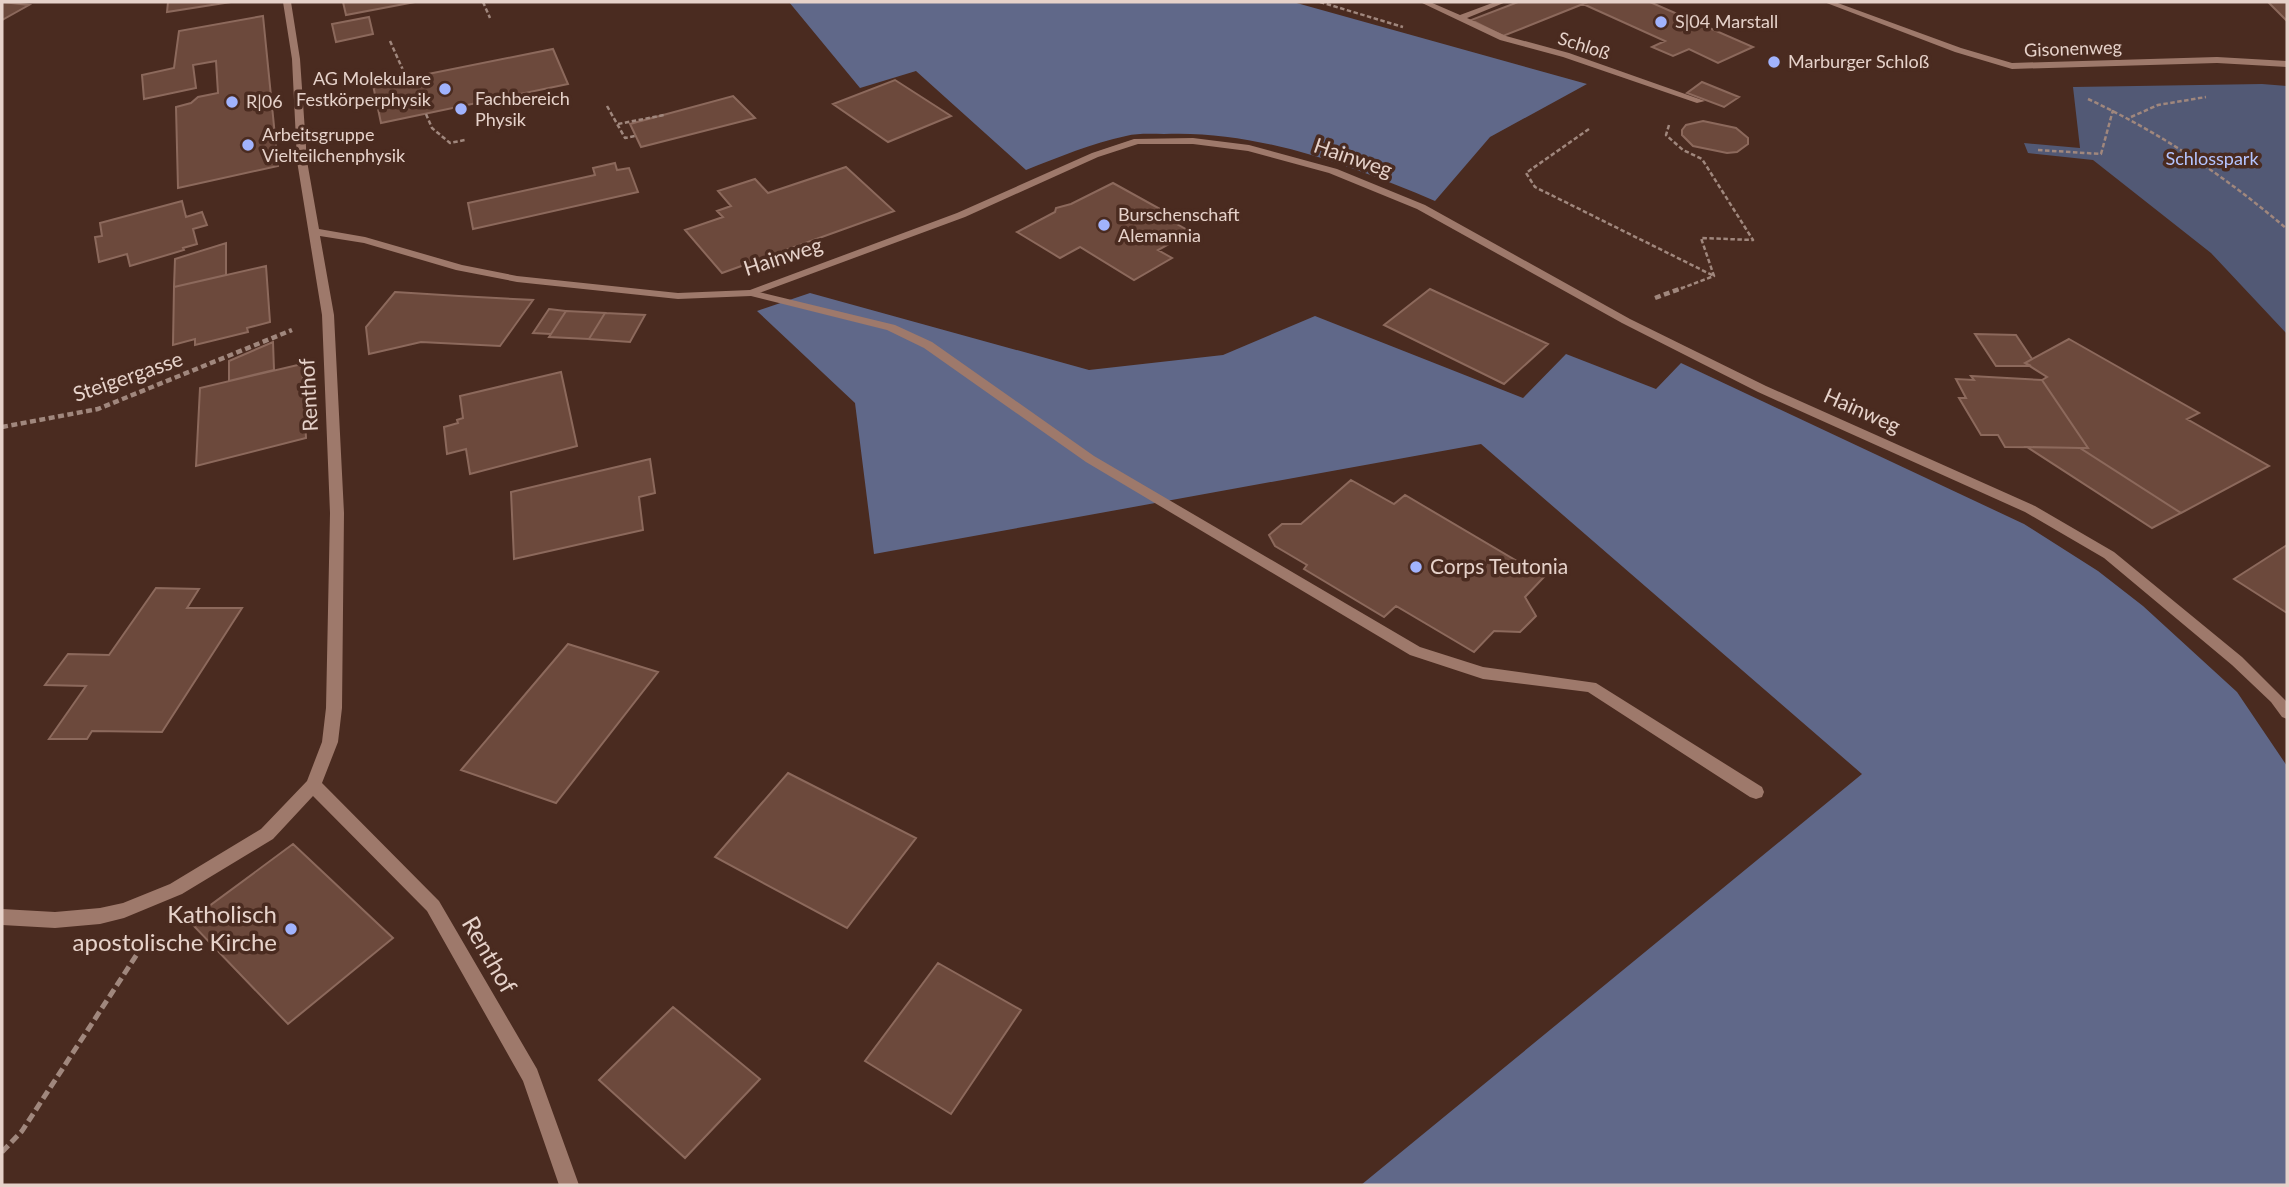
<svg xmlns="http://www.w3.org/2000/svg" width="2289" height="1187" font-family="Lato,sans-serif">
<rect width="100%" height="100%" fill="#4a2b20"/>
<!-- green -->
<path fill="#525975" d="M2262,84L2287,86V334L2211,253L2093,160L2028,153L2024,143L2080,148L2073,87Z"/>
<!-- forest -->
<path fill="#606889" d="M789,2H1293L1587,84L1490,137L1435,201C1350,165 1257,130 1164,134C1152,134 1138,133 1126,136C1092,143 1059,157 1026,170L916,71L860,88Z
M810,293L1089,370L1223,355L1315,316L1523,398L1566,354L1656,389L1681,363L2024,524L2098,571L2143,606L2237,692L2287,766V1185H1361L1862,774L1481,444L874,554L855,403L757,311Z"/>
<!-- building -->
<path fill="#6c493c" stroke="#8c695c" stroke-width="2" d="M2,2L29,5L2,20Z
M168,2H231L167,12Z
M343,2H415L346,15Z
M1518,2H1588L1503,36L1471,20Z
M1588,2H1650L1753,47L1718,63L1689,49L1673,56L1652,47L1665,41L1583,4Z
M2268,2H2287V21Z
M263,16L278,166L178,188L176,107L191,103L198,97L218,93L216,61L193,65L196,88L144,99L142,75L174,68L179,31Z
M369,17L373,34L336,42L332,24Z
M553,49L568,84L381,123L373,85Z
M895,80L951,116L888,142L833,104Z
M1702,82L1739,97L1724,107L1687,93Z
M733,96L755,118L641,147L630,124Z
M1703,121L1736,128L1748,138V144L1737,152L1727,153L1693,146L1682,135V130L1686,125Z
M615,163L617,170L629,168L638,192L473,229L468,203L595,175L593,168Z
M846,167L894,211L722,273L685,230L723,217L717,211L731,206L718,191L755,179L768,193Z
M1113,183L1171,215L1166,218L1191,232L1158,250L1172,258L1134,280L1080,247L1060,258L1017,232L1055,212L1056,208L1071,204Z
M182,201L186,217L202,212L207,225L193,229L197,244L183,248L184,250L130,266L127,254L99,262L95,237L102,236L100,223Z
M226,243V275L174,287L175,259Z
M266,266L270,322L247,328L248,332L195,345V339L173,345L174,287Z
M1430,289L1548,344L1504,384L1384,325Z
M395,292L459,296L533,300L500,346L421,342L369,354L366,327Z
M549,309L566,311L551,334L533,333Z
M566,311L605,313L589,339L549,337Z
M605,313L645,315L630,342L589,339Z
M1975,334L2016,335L2032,359L2025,363L2031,366H1996Z
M2069,339L2199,413L2187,419L2269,466L2181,513L2080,448H2088L2042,380L2047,377L2025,363Z
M273,342L274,370L229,381V361Z
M302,364L306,438L196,466L200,388Z
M561,372L577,446L470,474L466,449L447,454L444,427L458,423L457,420L463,418L460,396Z
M1971,376L2042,380L2088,448L2005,447L1998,435H1981L1959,398H1966L1956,379L1974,380Z
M2027,447L2080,448L2181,513L2152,528Z
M650,459L655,493L639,497L643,530L514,559L511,492Z
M1351,480L1394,504L1405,495L1544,577L1525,597L1536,616L1520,632L1494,631L1474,652L1396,606L1384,617L1304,569L1307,565L1275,546L1269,535L1282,524H1301Z
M2287,545V613L2234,579Z
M156,588L199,589L187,608H242L162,732L92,731L87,739H49L86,686L45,685L68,654L109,655Z
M568,644L658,672L556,803L461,770Z
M788,773L916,838L847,928L715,857Z
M293,844L393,938L288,1024L189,921Z
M938,963L1021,1010L951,1114L865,1061Z
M673,1007L760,1079L685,1158L599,1080Z"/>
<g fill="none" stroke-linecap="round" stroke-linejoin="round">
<!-- path-far2 -->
<path stroke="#a0877d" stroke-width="2.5" stroke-dasharray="4.5 2.5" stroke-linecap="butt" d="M483,2L490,18
M1320,2L1403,27
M390,41L407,79
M2088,99C2161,133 2226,177 2287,229
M607,106L625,138L635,136
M426,114L432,128L450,143L465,140
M2131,117L2158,105L2206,97
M618,124L664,115
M1669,125L1666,135L1683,150L1702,159L1753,240L1701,238L1714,276L1677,290
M1589,129L1526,173L1535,187L1714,276
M2038,150L2101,154L2113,110"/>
<!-- path-far1 -->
<path stroke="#a0877d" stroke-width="4.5" stroke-dasharray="6 3.5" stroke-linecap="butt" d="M1655,298L1682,288
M2,427L98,409L292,330"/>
<!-- path -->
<path stroke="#a0877d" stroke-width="5" stroke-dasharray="9 4.5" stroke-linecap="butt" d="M2,1152L22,1131L143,945"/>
<!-- service -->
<path fill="#9e796b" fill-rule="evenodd" d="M751,290L895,325L932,342L1094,456L1420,647L1483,667L1596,683L1762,787L1764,792L1762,797L1756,799L1750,797L1588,692L1483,679L1410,655L1086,462L924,348L887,330L747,295V291Z"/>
<!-- pedestrian -->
<path fill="#9e796b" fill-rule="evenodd" d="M1420,2H1430L1460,15L1495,2H1506L1467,18L1506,36L1569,53L1705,101L1697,103L1563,57L1500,40Z"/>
<!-- minor -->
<path fill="#9e796b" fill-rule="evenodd" d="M283,2H291L300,59L307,161L319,229L365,237L462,265L517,276L678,293L750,290L957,213L1092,153L1134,139L1193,138L1249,145L1337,169L1425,205L1630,319L1766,386L2035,506L2114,552L2242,657L2287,702V719L2282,717L2271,702L2232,665L2104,558L2025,512L1758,392L1622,323L1417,209L1329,173L1248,151L1193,144H1138L1098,157L965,217L751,296L678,299L517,282L456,270L364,243L320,236L334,315L344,513L342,708L338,742L322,783L439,901L537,1069L579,1185H559L523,1081L427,911L313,796L273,839L182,894L124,918L100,924L55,928L2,925V909L55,912L100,908L123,903L170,884L261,829L307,781L322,742L326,708L330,513L322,315L297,161L292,59Z
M1824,2H1835L1961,48L2012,63L2217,57L2287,61V67L2217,63L2012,69L1955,52Z"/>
</g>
<!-- markers -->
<g fill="#a1b3fd" stroke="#4a2b20" stroke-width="2.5">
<circle cx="1661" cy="22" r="7"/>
<circle cx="1774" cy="62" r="7"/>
<circle cx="445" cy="89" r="7"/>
<circle cx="232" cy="102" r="7"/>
<circle cx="461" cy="109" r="7"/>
<circle cx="248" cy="145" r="7"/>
<circle cx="1104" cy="225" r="7"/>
<circle cx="1416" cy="567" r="7"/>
<circle cx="291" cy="929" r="7"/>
</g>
<g text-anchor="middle" stroke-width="7" stroke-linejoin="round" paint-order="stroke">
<!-- far-poi labels -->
<g font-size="18" fill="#e6d2ca" stroke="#4a2b20" text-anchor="start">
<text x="1675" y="28">S|04 Marstall</text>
<text x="1788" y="68">Marburger Schloß</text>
<text x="431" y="85" text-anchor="end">AG Molekulare<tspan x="431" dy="21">Festkörperphysik</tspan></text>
<text x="475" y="105">Fachbereich<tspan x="475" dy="21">Physik</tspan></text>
<text x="246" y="108">R|06</text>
<text x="262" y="141">Arbeitsgruppe<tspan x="262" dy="21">Vielteilchenphysik</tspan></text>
<text x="1118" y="221">Burschenschaft<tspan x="1118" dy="21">Alemannia</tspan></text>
</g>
<!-- far-street labels -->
<g font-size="18" fill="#e6d2ca" stroke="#4a2b20">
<text transform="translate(1584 46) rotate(18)" y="6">Schloß</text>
<text transform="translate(2073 49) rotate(-2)" y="6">Gisonenweg</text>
</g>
<!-- far-park labels -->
<g font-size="18" fill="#b5c4fe" stroke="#4a2b20">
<text x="2212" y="165">Schlosspark</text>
</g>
<!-- street labels -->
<g font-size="21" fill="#e6d2ca" stroke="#4a2b20">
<text transform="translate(1353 158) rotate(19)" y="7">Hainweg</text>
<text transform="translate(783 257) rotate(-18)" y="7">Hainweg</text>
<text transform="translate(128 377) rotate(-19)" y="7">Steigergasse</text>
<text transform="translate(309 395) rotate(-93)" y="7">Renthof</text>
<text transform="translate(1862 411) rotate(24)" y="7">Hainweg</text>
</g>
<!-- poi labels -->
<g font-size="21" fill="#e6d2ca" stroke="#4a2b20" text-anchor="start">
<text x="1430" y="574">Corps Teutonia</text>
</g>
<!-- near-poi labels -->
<g font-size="24" fill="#e6d2ca" stroke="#4a2b20" text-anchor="end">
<text x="277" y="923">Katholisch<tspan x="277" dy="28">apostolische Kirche</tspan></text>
</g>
<!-- near-street labels -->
<g font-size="24" fill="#e6d2ca" stroke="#4a2b20">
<text transform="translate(489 955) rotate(60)" y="8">Renthof</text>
</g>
</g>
<!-- border -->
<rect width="2289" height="1187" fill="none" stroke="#e6d2ca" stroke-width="7"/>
</svg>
